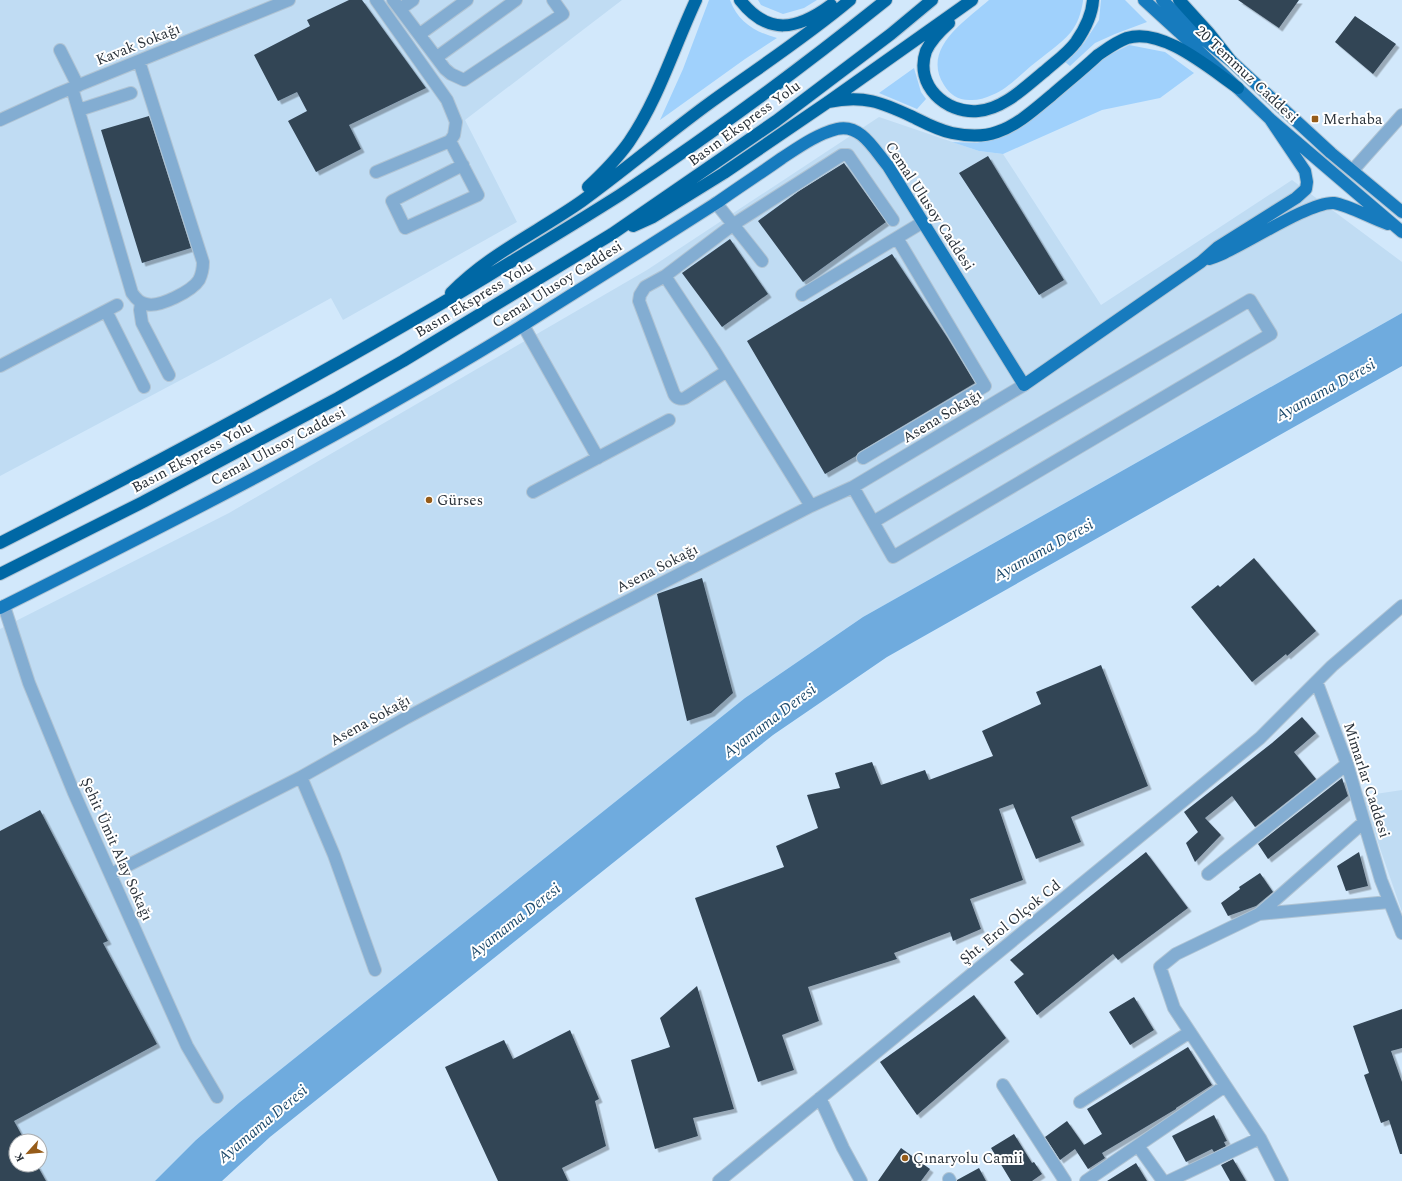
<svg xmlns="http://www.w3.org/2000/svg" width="1402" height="1181" font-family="Spectral,serif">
<defs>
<filter id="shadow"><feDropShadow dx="3.5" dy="3.5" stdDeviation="0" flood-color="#0004"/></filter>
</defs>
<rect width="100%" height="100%" fill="#d2e8fb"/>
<!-- built -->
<path fill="#c0dcf3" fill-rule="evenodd" d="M0,0H622L465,120L517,222L343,320L331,298L224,357L0,476Z
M879,117L979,151L1003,154L1101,305L1292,180L1402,262V313L863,617L745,698L240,1102L196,1140L155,1181H0V629L229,513L647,270ZM16,1141H40V1165H16Z
M1402,790V912L1362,796Z"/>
<!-- green -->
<path fill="#a0d1fc" d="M709,0H730C738,22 755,32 777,38L745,59L660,120L683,69Z
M758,0H817L804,8L783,14L761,5Z
M989,0H1083V1C1081,13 1078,23 1071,32C1060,45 1044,55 1031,66C1019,76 1007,89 992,95C986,98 978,100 972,100C959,101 950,95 944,85C921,49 965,21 989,0Z
M1101,0H1125L1147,22L1115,34L1095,43L1070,66L1065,62L1084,43L1099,20Z
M1129,45L1165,52L1194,73L1160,98L1102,110L1003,154L979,151L952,142L977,143L1012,130L1099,60Z
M914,68L921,92L926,99L917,109L879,93Z"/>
<!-- water -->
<path fill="#6fabde" d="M1402,313V366L887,657L773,735L270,1137L222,1181H155L196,1140L240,1102L745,698L863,617Z"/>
<!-- building -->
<path fill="#334555" filter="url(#shadow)" d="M349,0H362L426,88L349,125L361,149L316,172L288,121L307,111L297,92L278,101L254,55L310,26L307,20Z
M1238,0H1299L1279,28Z
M1355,16L1396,44L1373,74L1335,42Z
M149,116L191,248L142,263L101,130Z
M988,156L1064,280L1039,295L959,173Z
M844,163L886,222L803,282L758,221L799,191Z
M730,239L768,294L722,327L682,273Z
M892,254L947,337L975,383L859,452L856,456L825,474L747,341Z
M1254,558L1316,631L1287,656L1286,654L1252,682L1191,607L1218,585L1220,587Z
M702,578L733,693L711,713L687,721L657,594Z
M1101,665L1148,786L1071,817L1081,842L1036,859L1013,804L999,809L1023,880L970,899L981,929L953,941L950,932L894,953L897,959L808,987L819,1021L782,1035L794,1070L758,1082L695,898L784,867L776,846L818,828L807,795L840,788L835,773L872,762L881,785L925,770L929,780L993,756L982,731L1041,704L1036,692Z
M1302,717L1316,733L1294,752L1316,779L1255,827L1232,796L1205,818L1221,835L1195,862L1186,843L1198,832L1184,812L1272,743Z
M1342,778L1348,796L1268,859L1258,844Z
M40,810L108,941L103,943L157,1044L14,1121L25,1141H16V1165H37L46,1181H0V831Z
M1146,852L1188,908L1118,960L1113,954L1037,1015L1014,982L1024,974L1010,960Z
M1359,852L1368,886L1346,891L1337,866Z
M1260,873L1273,892L1256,906L1228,916L1221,903L1240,889L1239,887Z
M697,986L734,1109L693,1118L698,1136L655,1149L631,1060L670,1047L660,1018Z
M974,995L1006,1038L917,1115L880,1062Z
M1134,997L1154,1030L1130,1045L1109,1012Z
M1402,1009V1048L1391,1051L1402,1082V1154H1400L1389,1120L1381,1123L1364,1075L1369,1073L1353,1026Z
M570,1030L599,1099L595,1101L606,1146L562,1168L568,1181H498L445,1067L504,1040L513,1059Z
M1188,1047L1212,1085L1176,1108V1109L1102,1153L1105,1158L1088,1169L1075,1149L1060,1160L1045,1137L1067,1121L1084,1145L1102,1134L1087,1109Z
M1214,1115L1227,1141L1224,1142L1226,1146L1214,1152L1212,1149L1186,1162L1172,1136Z
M1014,1134L1032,1163L1034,1162L1042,1174L1032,1181H1011L991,1148Z
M901,1148L930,1169L921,1181H878Z
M1233,1159L1246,1181H1230L1221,1165Z
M1136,1163L1147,1181H1107Z
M979,1168L986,1181H957V1180Z"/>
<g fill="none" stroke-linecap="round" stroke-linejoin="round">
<!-- minor casing -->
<g stroke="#b0c4d4" stroke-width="14">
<path id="minor" d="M393,0L445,69L451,74L464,80L563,14L553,0
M400,9L413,0
M420,34L467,0
M60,50L78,86
M437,57L516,0
M72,88L132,293C136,299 140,303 146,304C159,308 192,291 199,280C202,274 203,268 203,262L139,61
M79,110L131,93
M0,120L57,94L289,0
M450,141L478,195L405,228L392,201L463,165
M1353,170L1402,115
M376,172L450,141L454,135L456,122L447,100L376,0
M716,203L762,261
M665,276L714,350L811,506
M802,295L923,222
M141,303L140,310L142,323L169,375
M106,311L144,387
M523,325L598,458
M0,366L117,305
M727,371L685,398C680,400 676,398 674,394L639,301L640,295L645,287L665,276L734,224L842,155H848L893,220
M863,458L985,386L897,238
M853,487L893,557L1271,334L1250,300L873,522
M533,492L669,420
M4,606L29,683L74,793L187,1046L217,1097
M1317,683L1347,764L1381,880L1402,933
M301,777L334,855L375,970
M111,874L301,777L406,718L581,625L811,506L853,487L1024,385
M1208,874L1347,764
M1259,914L1364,822
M1003,1085L1065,1181
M820,1098L843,1148L861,1181
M1080,1102L1190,1032
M1138,1146L1163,1181
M949,1179L950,1181
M719,1181L1260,738L1332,666L1402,606
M1086,1181L1225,1086
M1169,1181L1260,1138
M1282,1181L1260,1138L1174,1008L1160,967L1176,954L1259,914L1389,902"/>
</g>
<!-- major casing -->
<g stroke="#b0c4d4" stroke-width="14">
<path id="major" d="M1144,0L1179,32L1270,119L1402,232
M1162,0L1197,34L1231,61L1331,153L1402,212
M1209,259C1215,257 1221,255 1226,252C1249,242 1312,201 1334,203C1348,205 1373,219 1388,224
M0,608C178,519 356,429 525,324C589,284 654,243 718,202C739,187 761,173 782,158C799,147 817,134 837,129C861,123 875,151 888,166L1024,385L1201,262L1218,247L1296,198L1306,189L1307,182L1305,171L1270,119"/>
</g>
<!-- highway casing -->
<g stroke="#b0c4d4" stroke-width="14">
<path id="highway" d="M740,0C768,36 797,30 831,5
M1179,0L1209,33L1231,61
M949,23C940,31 931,40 926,51C914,85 946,114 978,111C1004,109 1026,86 1045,71C1055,62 1068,53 1076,42C1085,29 1092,15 1093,0
M828,102C864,95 881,102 913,117C925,123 938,130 952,133C966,136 983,137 997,132C1018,125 1035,109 1052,95C1067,82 1083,69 1098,55C1107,49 1116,42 1127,38C1162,27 1209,68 1238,88
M588,187C603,173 617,159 629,142C659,98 674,47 696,0
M633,226L653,217L724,173L828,102L972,0
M451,293C489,254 538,232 582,201C626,169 667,134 711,102C758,68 806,37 850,0
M0,543C165,459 328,372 486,277C531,250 576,223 620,195C712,134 800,69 886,0
M0,574L143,502L338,398L403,361L612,234L776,121L891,34L932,0"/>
</g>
<!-- minor -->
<use href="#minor" stroke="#83add2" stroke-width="12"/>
<!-- major -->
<use href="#major" stroke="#177bbe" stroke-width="12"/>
<!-- highway -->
<use href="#highway" stroke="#0068a5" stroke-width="12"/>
</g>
<!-- markers -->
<g fill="#965c19" stroke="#fff" stroke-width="1.5">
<rect x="1311" y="115" width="8" height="8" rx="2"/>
<circle cx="429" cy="500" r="4"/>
<circle cx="905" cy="1158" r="4"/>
</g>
<g text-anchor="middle" stroke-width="4" stroke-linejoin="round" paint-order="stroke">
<!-- street labels -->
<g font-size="15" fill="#2a323a" stroke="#fff">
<text transform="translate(138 44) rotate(-22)" y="5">Kavak Sokağı</text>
<text transform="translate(1247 74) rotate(43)" y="5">20 Temmuz Caddesi</text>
<text transform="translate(744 123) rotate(-36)" y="5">Basın Ekspress Yolu</text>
<text transform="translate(930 206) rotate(57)" y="5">Cemal Ulusoy Caddesi</text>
<text transform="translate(557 284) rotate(-32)" y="5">Cemal Ulusoy Caddesi</text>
<text transform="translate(474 299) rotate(-31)" y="5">Basın Ekspress Yolu</text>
<text transform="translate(942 416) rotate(-31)" y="5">Asena Sokağı</text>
<text transform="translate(278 446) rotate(-28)" y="5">Cemal Ulusoy Caddesi</text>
<text transform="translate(192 457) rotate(-28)" y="5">Basın Ekspress Yolu</text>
<text transform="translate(657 568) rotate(-27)" y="5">Asena Sokağı</text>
<text transform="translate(370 720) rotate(-29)" y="5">Asena Sokağı</text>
<text transform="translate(1367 780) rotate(72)" y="5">Mimarlar Caddesi</text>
<text transform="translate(117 849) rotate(66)" y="5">Şehit Ümit Alay Sokağı</text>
<text transform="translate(1010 922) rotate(-39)" y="5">Şht. Erol Olçok Cd</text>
</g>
<!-- poi labels -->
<g font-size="15" fill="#2a323a" stroke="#fff" text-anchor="start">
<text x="1323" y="124">Merhaba</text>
<text x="437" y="505">Gürses</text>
<text x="913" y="1163">Çınaryolu Camii</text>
</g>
<!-- water labels -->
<g font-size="16" font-style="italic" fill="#1d4a6c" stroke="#fff">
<text transform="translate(1325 389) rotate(-29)" y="6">Ayamama Deresi</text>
<text transform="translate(1043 549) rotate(-29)" y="6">Ayamama Deresi</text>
<text transform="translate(769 720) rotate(-37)" y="6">Ayamama Deresi</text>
<text transform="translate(514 920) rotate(-38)" y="6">Ayamama Deresi</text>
<text transform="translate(262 1123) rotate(-40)" y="6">Ayamama Deresi</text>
</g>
</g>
<!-- north arrow -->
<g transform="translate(28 1153) rotate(243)"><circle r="19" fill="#ffffff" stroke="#aaadb0"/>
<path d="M0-3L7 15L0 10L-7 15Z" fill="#965c19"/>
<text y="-6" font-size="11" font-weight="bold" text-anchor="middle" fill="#2a323a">K</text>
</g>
</svg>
